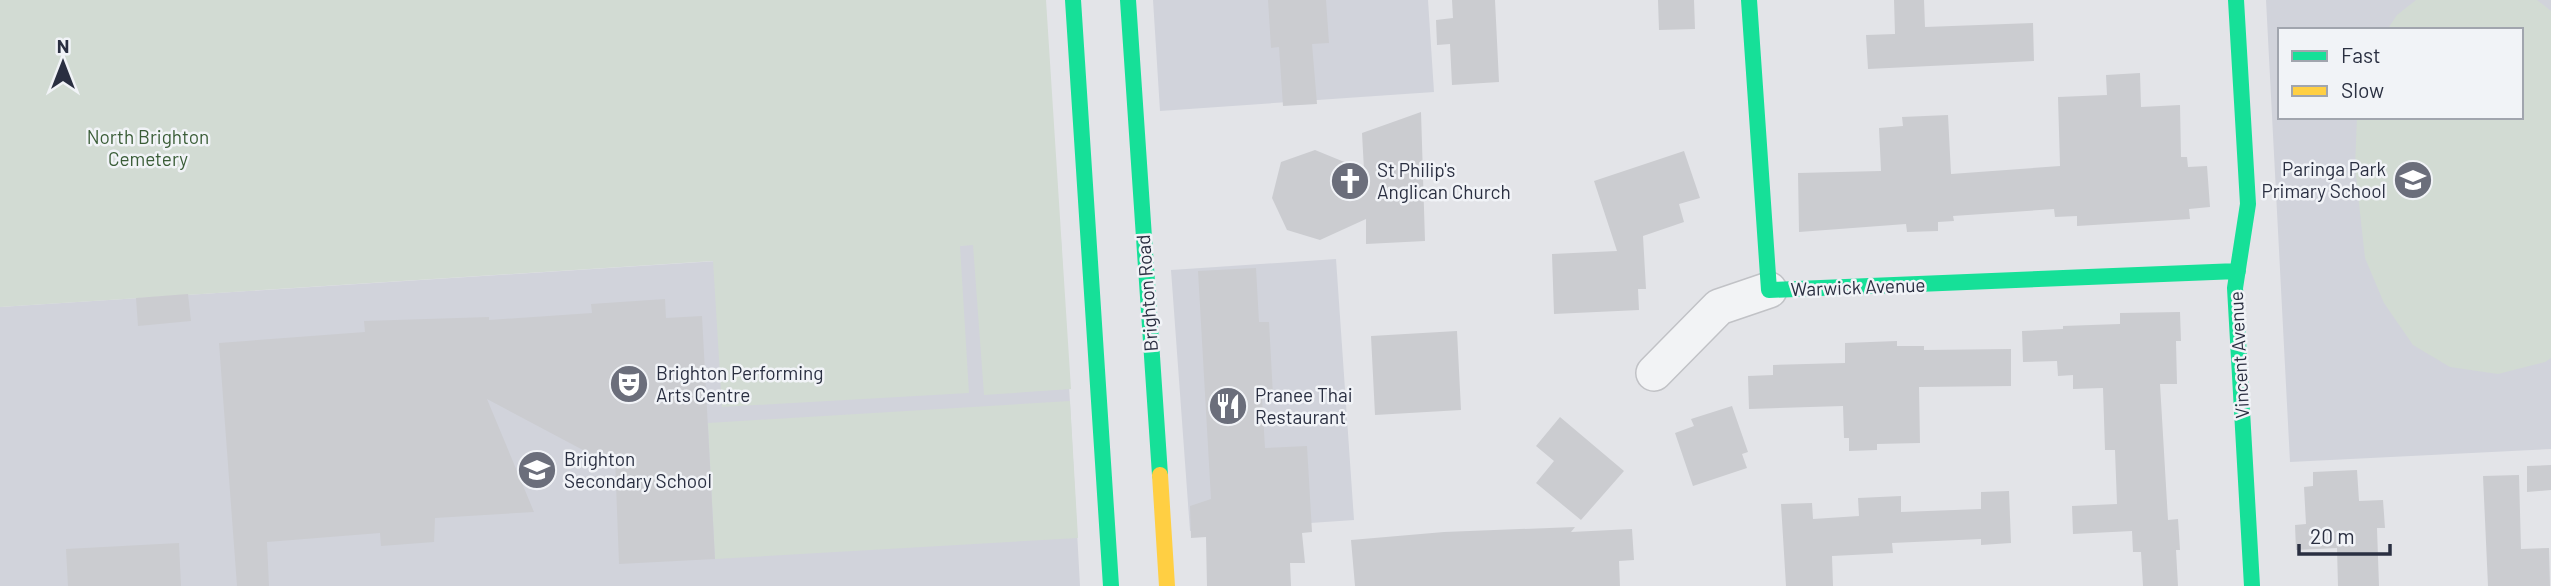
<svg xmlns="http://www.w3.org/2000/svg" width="2551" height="586" font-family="Barlow,sans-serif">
<rect width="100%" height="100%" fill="#e3e4e8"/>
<!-- built -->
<path fill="#d1d3db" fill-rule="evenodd" d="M1153,0H1428L1434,92L1160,111Z
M2266,0H2551V449L2290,462ZM2280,30H2521V117H2280Z
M1061,239L1080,586H0V307Z
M1336,259L1354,520L1190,531L1171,270Z"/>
<!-- green -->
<path fill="#d2dbd3" d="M0,0H1046L1071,389L984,395L973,245L960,246L969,393L722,407L713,261L0,307Z
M2416,0H2537L2551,11V358L2545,362L2498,374L2450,367L2413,345L2384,303L2365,258L2355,167L2357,117H2521V30H2387L2397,15Z
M1070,401L1078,538L715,559L708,423Z"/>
<!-- building -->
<path fill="#cbccd0" d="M1268,0H1326L1329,43L1312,44L1317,104L1283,106L1279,47L1271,48Z
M1452,0H1495L1499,82L1452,85L1450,44L1437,45L1436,20L1453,18Z
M1658,0H1694L1695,29L1659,30Z
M1894,0H1924L1925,27L2033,23L2034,61L1868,69L1866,35L1895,34Z
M2140,73L2141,107L2180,105L2181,157H2187L2188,167L2207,166L2210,207L2189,209L2190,219L2077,226V216L2055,217L2054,209L1953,216L1954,221L1938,222V231L1907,232L1906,224L1799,232L1798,173L1881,171L1879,128L1903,126L1902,117L1948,115L1951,174L2060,166L2058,97L2107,95L2106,75Z
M1421,112L1425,241L1366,244V219L1320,240L1287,230L1272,198L1281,162L1315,150L1364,170L1362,133Z
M1684,151L1700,198L1679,204L1684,222L1643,236L1646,289H1638L1639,310L1554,314L1552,254L1617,251L1594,181Z
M1256,268L1259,322H1269L1273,396L1262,397L1265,448L1307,446L1312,532L1302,533L1305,563H1290L1291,586H1207L1206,537L1191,538L1190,506L1211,499L1198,271Z
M188,294L191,321L138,326L136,298Z
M665,299L666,318L702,316L715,559L619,564L615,457L598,458L487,399L534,512L435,518L434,542L381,546L380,533L267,542L269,586H237L219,343L365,332L364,321L489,317V320L592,313L591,304Z
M2180,312L2181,341H2176L2177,384H2160L2168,520L2178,519L2180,550H2176L2178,586H2143L2141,552H2133L2132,531L2073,534L2072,506L2117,504L2115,450H2105L2103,388L2073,389V375L2058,376L2057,361L2023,362L2022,331L2063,329V326L2120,324V313Z
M1457,331L1461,410L1375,415L1371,336Z
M1897,341V346H1924V350L2011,349V386L1919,387L1920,443L1877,444V450L1849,451V438H1844L1843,406L1749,409L1748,376L1773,375V365L1845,363V343Z
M1732,406L1748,452L1742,454L1747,468L1693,486L1675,433L1694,426L1691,419Z
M1560,417L1624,471L1581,520L1536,483L1554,461L1536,446Z
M2551,465V490L2527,492V466Z
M2357,470L2359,501L2383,500L2385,528H2377L2379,586H2338L2337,548L2296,550L2295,525L2306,524L2304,487L2313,486V472Z
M2519,475L2521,549L2549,548L2550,586H2488L2483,476Z
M2009,491L2011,543L1981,545V539L1892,543L1893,553L1832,556L1833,586H1786L1781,504L1812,503L1813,519L1859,516L1858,498L1901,496V512L1981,509V492Z
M1575,527L1571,532L1632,529L1634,560L1619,561L1620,586H1355L1351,540L1444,532Z
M179,543L181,586H68L66,549Z"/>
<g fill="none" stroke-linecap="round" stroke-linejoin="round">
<!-- street casing -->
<g stroke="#c1c2c6" stroke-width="38">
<path id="street" d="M1654,373L1719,307L1769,290"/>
</g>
<!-- street -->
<use href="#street" stroke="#f2f3f5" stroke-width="35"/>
<!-- fast -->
<path stroke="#16e098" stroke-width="16" d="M1073,0L1111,586
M1128,0L1160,475
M1749,0L1769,290L2238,271
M2236,0L2248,204L2235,288L2252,586"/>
<!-- slow -->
<path stroke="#ffcf43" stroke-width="16" d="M1160,475L1167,586"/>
</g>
<!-- icons -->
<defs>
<g id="school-disc" transform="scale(2.0125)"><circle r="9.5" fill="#6b6e7b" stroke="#f1f3f7"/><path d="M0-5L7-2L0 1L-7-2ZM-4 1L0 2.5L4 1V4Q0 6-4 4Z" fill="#fff"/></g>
<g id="church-disc" transform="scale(2.0125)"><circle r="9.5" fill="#6b6e7b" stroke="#f1f3f7"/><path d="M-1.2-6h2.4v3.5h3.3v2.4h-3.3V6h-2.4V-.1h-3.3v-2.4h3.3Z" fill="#fff"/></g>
<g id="theatre-disc" transform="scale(2.0125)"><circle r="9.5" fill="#6b6e7b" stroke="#f1f3f7"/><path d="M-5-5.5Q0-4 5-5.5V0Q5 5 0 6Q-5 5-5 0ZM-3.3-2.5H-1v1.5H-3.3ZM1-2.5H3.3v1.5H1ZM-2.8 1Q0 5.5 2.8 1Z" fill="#fff"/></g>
<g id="restaurant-disc" transform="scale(2.0125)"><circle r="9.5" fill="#6b6e7b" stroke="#f1f3f7"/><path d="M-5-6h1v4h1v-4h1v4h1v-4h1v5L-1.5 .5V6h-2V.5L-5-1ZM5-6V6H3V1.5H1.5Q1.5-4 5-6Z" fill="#fff"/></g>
</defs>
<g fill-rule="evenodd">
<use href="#school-disc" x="2413" y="180"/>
<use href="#church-disc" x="1350" y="181"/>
<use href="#theatre-disc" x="629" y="384"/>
<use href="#restaurant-disc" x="1228" y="406"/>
<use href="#school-disc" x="537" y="470"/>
</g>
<g text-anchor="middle" stroke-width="5" stroke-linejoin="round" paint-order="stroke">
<!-- park labels -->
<g font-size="19" fill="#3a5d37" stroke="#f1f3f7">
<text x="148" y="144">North Brighton<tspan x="148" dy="22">Cemetery</tspan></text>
</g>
<!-- poi labels -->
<g font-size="19" fill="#2a2f41" stroke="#f1f3f7" text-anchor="start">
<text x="2386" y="176" text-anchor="end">Paringa Park<tspan x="2386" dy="22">Primary School</tspan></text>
<text x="1377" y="177">St Philip's<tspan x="1377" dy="22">Anglican Church</tspan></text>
<text x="656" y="380">Brighton Performing<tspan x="656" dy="22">Arts Centre</tspan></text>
<text x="1255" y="402">Pranee Thai<tspan x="1255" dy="22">Restaurant</tspan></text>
<text x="564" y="466">Brighton<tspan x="564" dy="22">Secondary School</tspan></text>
</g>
<!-- street labels -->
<g font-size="19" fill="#2a2f41" stroke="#f1f3f7">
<text transform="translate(1858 287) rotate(-2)" y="7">Warwick Avenue</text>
<text transform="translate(1147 293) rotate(-94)" y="7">Brighton Road</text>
<text transform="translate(2239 355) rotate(-93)" y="7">Vincent Avenue</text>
</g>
</g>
<!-- legend -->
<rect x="2278" y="28" width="245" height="91" fill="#f1f3f7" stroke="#a1a5ae" stroke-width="2"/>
<rect x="2292" y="51" width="35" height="10" fill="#16e098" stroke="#a1a5ae" stroke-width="2"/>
<text x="2341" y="63" font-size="21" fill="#2a2f41">Fast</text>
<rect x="2292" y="86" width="35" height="10" fill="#ffcf43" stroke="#a1a5ae" stroke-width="2"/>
<text x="2341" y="98" font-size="21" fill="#2a2f41">Slow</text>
<!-- north arrow -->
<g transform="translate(63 63)" stroke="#f1f3f7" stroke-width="5" paint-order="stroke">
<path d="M0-5L12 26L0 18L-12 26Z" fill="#2a2f41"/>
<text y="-10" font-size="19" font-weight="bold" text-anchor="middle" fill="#2a2f41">N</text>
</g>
<!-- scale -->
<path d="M2299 544v10h91v-10" fill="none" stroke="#2a2f41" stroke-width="3.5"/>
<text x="2310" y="544" font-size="21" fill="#2a2f41" stroke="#f1f3f7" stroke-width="5" paint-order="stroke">20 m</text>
</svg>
